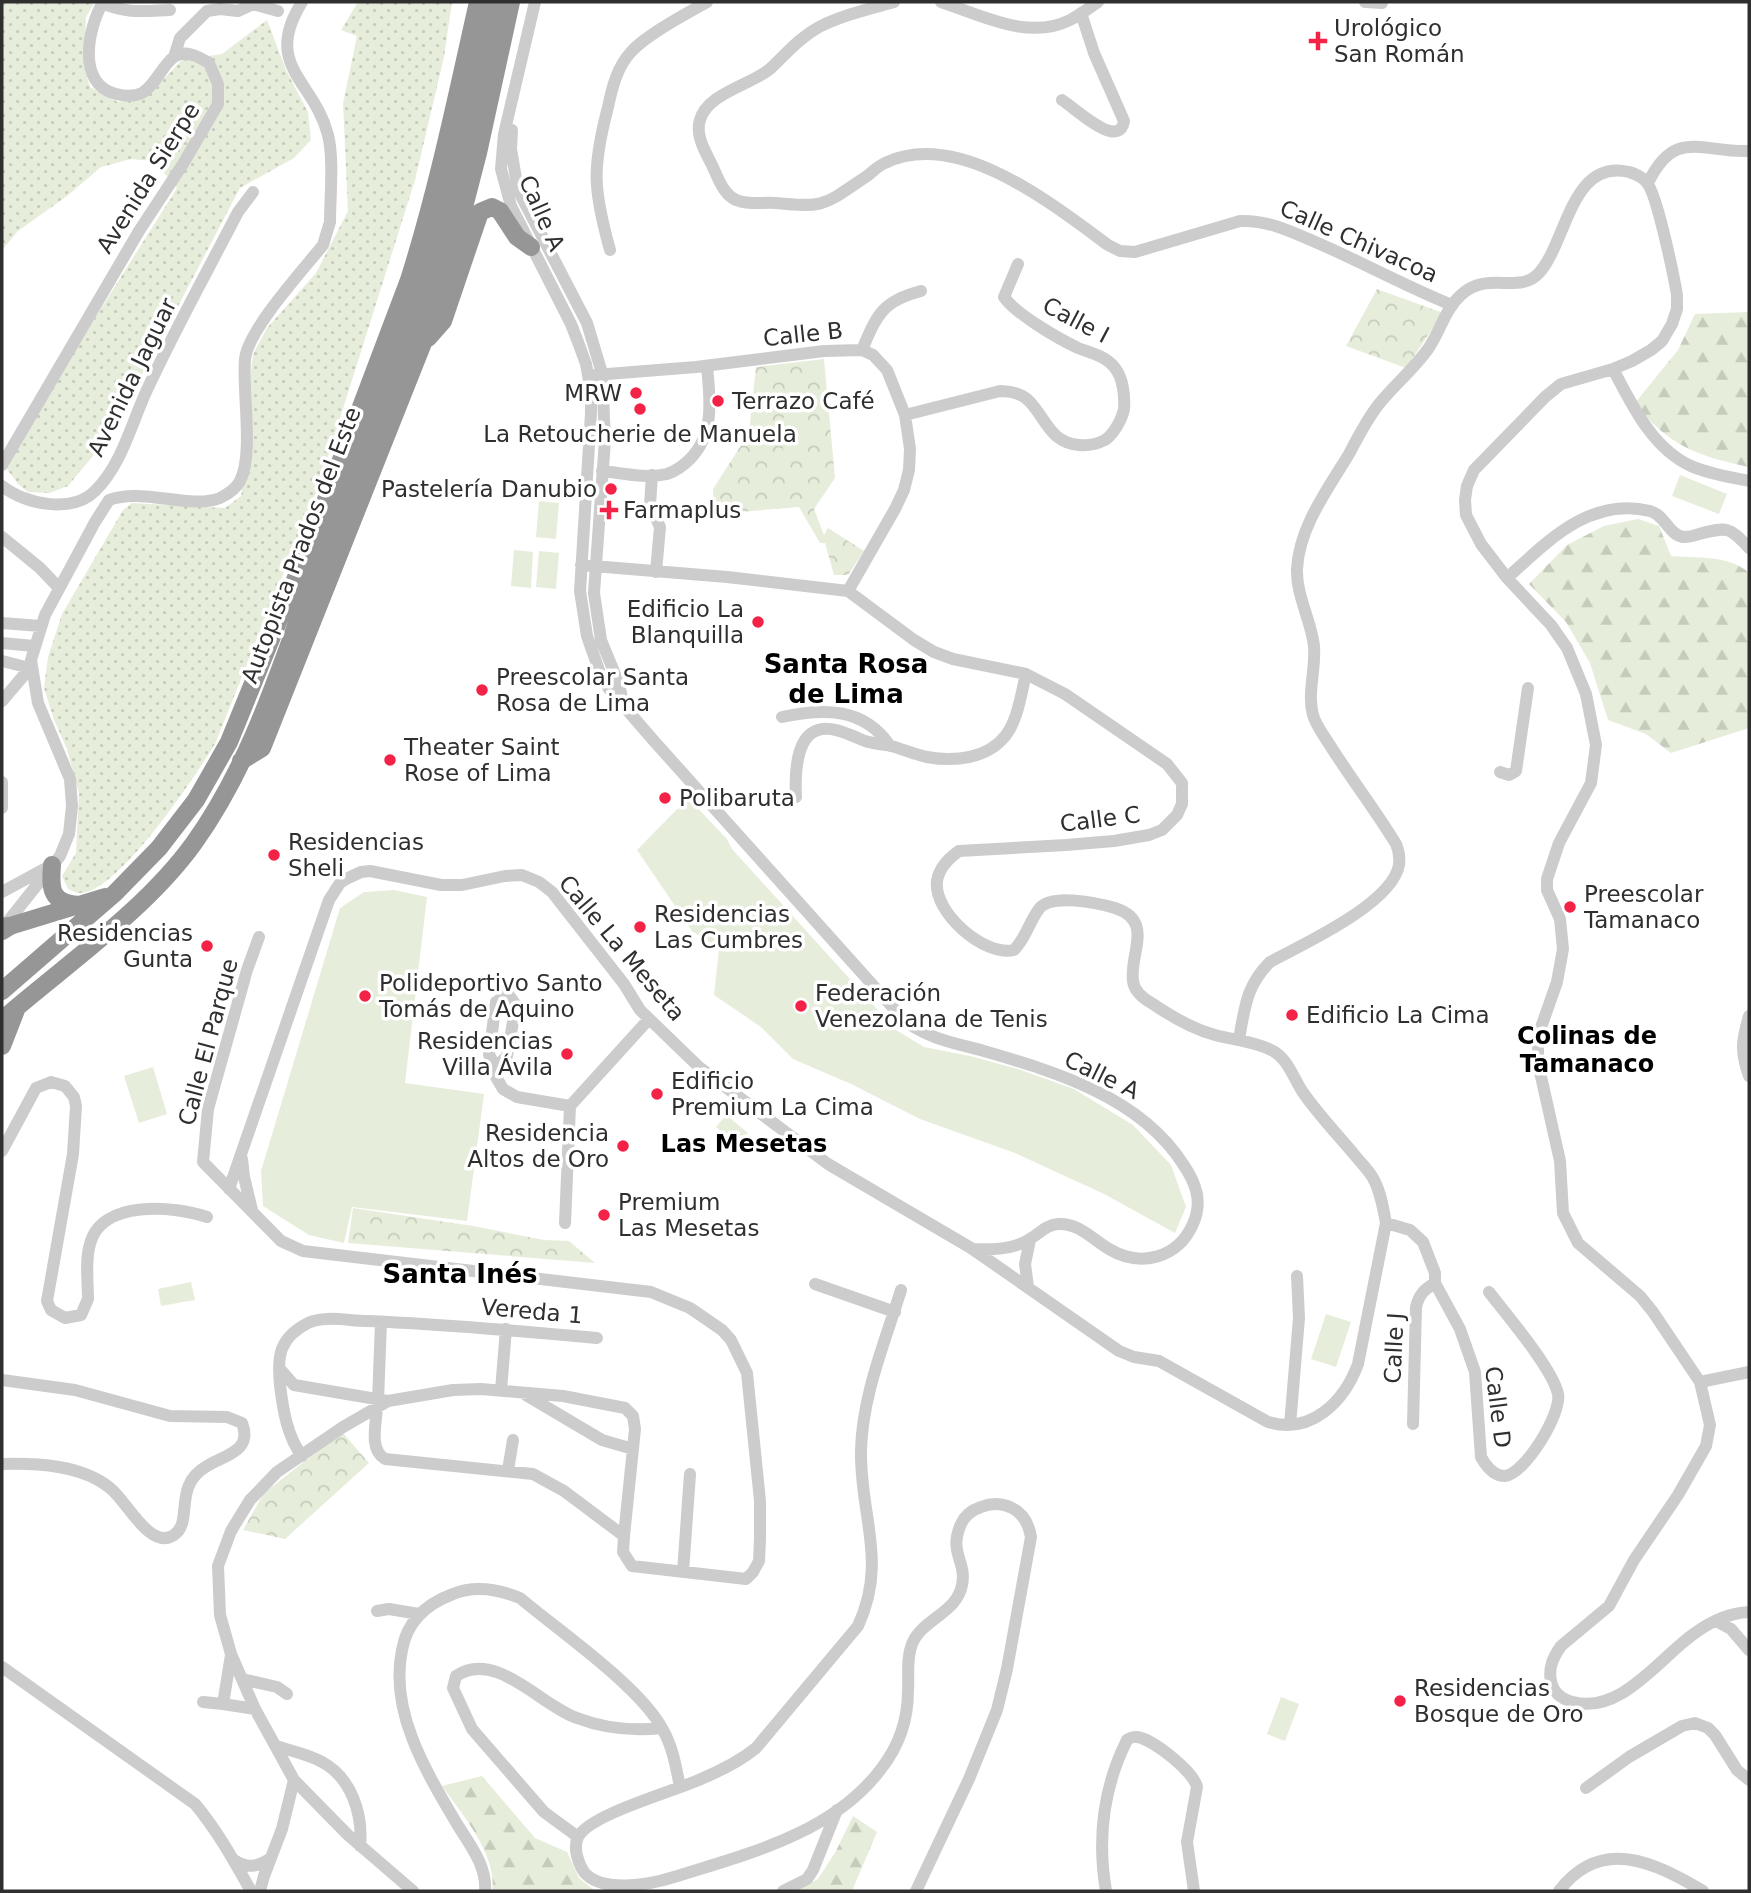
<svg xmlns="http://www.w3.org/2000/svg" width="1751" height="1893" font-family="'DejaVu Sans',sans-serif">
<defs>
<pattern id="grass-dots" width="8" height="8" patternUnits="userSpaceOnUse" patternTransform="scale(1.75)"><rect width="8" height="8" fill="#e7eddb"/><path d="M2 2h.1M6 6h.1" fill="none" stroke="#c6ccbc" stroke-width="1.8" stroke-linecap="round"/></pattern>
<pattern id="forest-firs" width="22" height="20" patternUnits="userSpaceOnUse" patternTransform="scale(1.75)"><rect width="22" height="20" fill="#e7eddb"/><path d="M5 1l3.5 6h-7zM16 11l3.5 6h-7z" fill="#c6ccbc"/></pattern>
<pattern id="park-crowns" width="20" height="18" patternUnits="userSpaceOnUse" patternTransform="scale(1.75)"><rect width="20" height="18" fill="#e7eddb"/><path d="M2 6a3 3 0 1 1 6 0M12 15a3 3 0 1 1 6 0" fill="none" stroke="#c6ccbc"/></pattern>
</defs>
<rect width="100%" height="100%" fill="#fff"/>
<!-- grass -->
<path fill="url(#grass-dots)" d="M2,2H95L86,17L84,66L90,87L118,102L145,98L182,60L222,54L267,20L286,70L308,112L311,140L294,158L240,188L111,434L68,486L49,493L28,492L18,484L3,464L177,188L154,161L131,159L101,167L67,196L18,231L2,250Z
M358,2H452L444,57L415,180L319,485L215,744C196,775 116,897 78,893C74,892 71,890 68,889L62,876L76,853L79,793L67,749L54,720L44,688L48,657L62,614L123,510L132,503L225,508L241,496L248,459L247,404L253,354L267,328L316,273L348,211L343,104L357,36L341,30Z"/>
<!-- forest -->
<path fill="url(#forest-firs)" d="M1749,312V467C1698,456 1668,446 1635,403L1678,350L1695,314Z
M1638,519L1659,526L1671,556C1696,558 1730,555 1749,573V728L1671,753L1646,734L1608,720L1590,663L1566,622L1529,584L1567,545L1604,526Z
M482,1776L535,1838L567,1852L579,1878L595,1891H492C498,1856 462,1814 442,1786Z
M853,1816L877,1832L852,1891H795L818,1879L836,1851Z"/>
<!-- park -->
<path fill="url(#park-crowns)" d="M1377,289L1443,313L1406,368L1346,346Z
M824,359L835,478L814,509L824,535L828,528L864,551L848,575H834L825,543H820L799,507L714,514L713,489L749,433L756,367Z
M353,1208L473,1226L544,1240L569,1241L595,1263L348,1243Z
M342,1432L369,1463L285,1539L243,1530L264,1493Z"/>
<!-- garden -->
<path fill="#e7eddb" d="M804,417L807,460L784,461L781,418Z
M1680,475L1727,494L1719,514L1672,496Z
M539,501L559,503L556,539L536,537Z
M514,550L533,552L531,588L511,586Z
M539,551L559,553L556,589L536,587Z
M688,798L727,839L732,849L896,1030L924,1047L970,1056L1018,1069L1074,1089L1133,1125L1171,1165L1186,1207L1175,1233L1104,1194L1015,1153L920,1119L851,1084L793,1059L761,1027L714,995L719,949L692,931L637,850Z
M394,890L427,897L405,1083L484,1094L467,1221L352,1207L344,1243L309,1235L263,1206L261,1171L340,908L364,892Z
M153,1067L167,1114L139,1123L124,1076Z
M726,1115L748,1133L738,1145L716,1127Z
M191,1282L195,1300L161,1306L158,1289Z
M1326,1314L1351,1322L1336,1367L1311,1359Z
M1281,1697L1299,1704L1285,1741L1267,1734Z"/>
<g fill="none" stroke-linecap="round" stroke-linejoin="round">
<!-- minor -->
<path stroke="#ccc" stroke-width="12" d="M535,2L504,134L501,169L511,206L571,324L578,342L586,364L591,392V413L580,591L587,636L600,673L609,689L654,741L905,1021C929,1039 955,1043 984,1051C1056,1072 1140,1097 1183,1164C1196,1183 1203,1202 1193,1224C1178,1258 1141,1268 1109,1249C1092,1239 1079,1223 1058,1224C1046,1225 1040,1233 1030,1239C1015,1249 991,1250 973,1249
M894,2C869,9 843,15 819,27C799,38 787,53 771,68C752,85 707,93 700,120C695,135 705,151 712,165C718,178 724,197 739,201C751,205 764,202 776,203C825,208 824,205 864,178C871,174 877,166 885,163C958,128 1052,204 1108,245L1120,251L1135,252L1240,221C1267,220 1288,230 1313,241C1360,261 1405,286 1452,305
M941,2C981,15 1029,41 1070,20C1080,15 1089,8 1098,2
M1365,2L1382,3
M102,3C127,14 144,11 170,10
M174,57L180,38L207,11L220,9L238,11L253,4L278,11
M1062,100C1075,108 1119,151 1124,121L1094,53L1081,13
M512,130L511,149L518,190L587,323L602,373L605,440L594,593L601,640L619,684L623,703
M1648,183C1675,127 1702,153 1749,151
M610,250C593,189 592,168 608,107C612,88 617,67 631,52C646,35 686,14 707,2
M862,350C877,315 882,301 921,291
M1613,369C1632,405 1652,448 1691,466C1709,474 1730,477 1749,481
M595,375L696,367L824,351L862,350L873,355L887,370L905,415L910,449L909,470L904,490L895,509L848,591
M905,415L1000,391C1011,391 1021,393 1029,401C1046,418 1050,443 1079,445C1088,446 1097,444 1105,440C1114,434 1122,419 1124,409C1125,396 1123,378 1115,368C1106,356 1091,353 1078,348C1057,338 1016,314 1004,297L1018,264
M2,465L139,231L183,164L218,104V84L209,63C199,57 185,49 174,57C163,64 155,86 142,93C134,97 124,96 116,94C76,84 88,28 103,2
M602,471C622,473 647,479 667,474C676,471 684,465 690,459C715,434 710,398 707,366
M652,475L650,505L660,527L656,572
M2,486C24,504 72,514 95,491C121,466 131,425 146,392C174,331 207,272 238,212L253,192
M2,537L40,568L59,588
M1507,578C1547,542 1590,496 1650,511C1665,515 1668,534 1683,537C1688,537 1694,536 1699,534C1727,527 1729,526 1749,548
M2,623L40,626
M2,643L34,646
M2,661L30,668L2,701
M782,717C823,708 864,707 890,746
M1500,772L1509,775L1516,771L1528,688
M2,782V808
M796,797C795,778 795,737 818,730C832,725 852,736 865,741C874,744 882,744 891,746C903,749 915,755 927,757C954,762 988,759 1006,735C1018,719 1021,694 1026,674
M2,892L48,867
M2,929L60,856L69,834L72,806L70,779L38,703L31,660L45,615L95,522L109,500C142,487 190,510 220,498C228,494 236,489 240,481C254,454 242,391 245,359C248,330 303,270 323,245L330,222C330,198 334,158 328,135C314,80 262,66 302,2
M259,937L247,970L208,1109L203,1162L281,1241L303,1251L651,1292L690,1308L722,1330L731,1340L747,1373L760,1501V1539L759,1561L753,1572L746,1579L632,1566L623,1552L624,1536L564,1491L533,1474L385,1459C369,1449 376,1426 377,1408
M1749,1016C1742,1040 1740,1051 1749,1076
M1239,1039C1245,1007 1246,986 1270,962C1303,944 1392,904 1399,865C1400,857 1399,851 1396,844C1376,811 1352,780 1331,747C1325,737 1316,726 1313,715C1307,693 1316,669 1314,646C1311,620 1296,595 1297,569C1299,527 1328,489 1349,454C1358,437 1367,419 1379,404C1394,385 1414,369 1428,349C1440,332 1445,309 1461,295C1488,270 1519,295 1539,273C1567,242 1571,158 1629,172C1634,173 1644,178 1647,183C1657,194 1674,277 1677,295V309L1672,324L1662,341L1651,350L1632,361L1613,369L1561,384L1545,397L1474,470L1467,486L1465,500L1466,515L1481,544L1507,578L1551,625L1567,648L1586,694L1596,745L1591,783L1559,843L1547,879V890L1560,919L1563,949L1557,982L1538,1036V1063L1560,1161L1563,1213L1578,1243L1640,1296L1653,1312L1700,1382L1710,1425L1706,1446L1678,1495L1634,1560L1609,1606L1561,1646C1554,1656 1548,1667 1551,1681C1553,1692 1561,1699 1573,1702C1621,1715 1660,1657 1695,1633C1710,1622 1730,1613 1749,1612
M496,1067L507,1056L516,1005L508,994L496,1002L489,1055L496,1067V1077L503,1089L517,1097L570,1106
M570,1106L649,1019
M2,1151L36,1088L51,1082L65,1086L74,1097L76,1106L73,1154L47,1301L51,1310L65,1318L81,1315L88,1299C88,1282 85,1260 90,1244C101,1199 175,1206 207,1217
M242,1159L244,1177L252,1210
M229,1189L329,900L340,883L346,879L361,872L370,871L441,885H462L505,876L522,875L539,882L552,892L624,984L640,1010L699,1067L828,1164L971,1248L1119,1351L1134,1357L1159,1361L1268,1422C1311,1435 1344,1402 1358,1364L1386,1223C1383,1208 1381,1192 1373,1178C1368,1169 1359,1161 1353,1153C1336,1133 1317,1113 1302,1091C1293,1077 1287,1057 1271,1050C1253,1041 1233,1040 1215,1035C1193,1029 1172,1017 1153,1004C1144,999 1134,992 1133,981C1129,954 1155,921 1115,908C1098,903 1051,893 1039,909C1029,922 1026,938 1014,950C984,957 933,912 937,881C939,868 949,858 959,851L1066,845L1114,841L1149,835L1162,830L1177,815L1182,804V783L1167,764L1065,694L1026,674L953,659L934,652L914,640L848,591L727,577L581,565
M565,1223L570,1106
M1386,1223L1410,1230L1423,1242L1435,1273V1283L1460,1329L1475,1372L1481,1457C1486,1466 1494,1476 1505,1476C1525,1474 1562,1413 1558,1394C1553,1369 1506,1314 1489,1292
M815,1284L895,1312
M1028,1287L1025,1264L1030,1240
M901,1290C885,1342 862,1396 861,1451C860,1517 888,1561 858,1626L756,1748C740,1761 720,1771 701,1779C675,1791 590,1814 578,1837C573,1848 578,1863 584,1872C601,1893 649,1885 674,1877C747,1854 832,1834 881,1769C899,1746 908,1721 908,1691C909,1676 906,1659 912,1644C922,1619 957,1613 962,1585C967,1561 948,1553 961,1524C965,1515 972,1510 981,1507C991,1503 1002,1503 1012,1508C1024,1514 1029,1525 1031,1537L1007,1669L997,1710L969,1779L916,1891
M279,1368L294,1385L388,1401
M2,1380L75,1390L170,1416L227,1417L242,1423C253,1451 225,1455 207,1466C172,1486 194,1521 174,1535C150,1551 127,1501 110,1488C82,1465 37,1463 2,1464
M1700,1382L1749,1372
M501,1390L506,1329
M526,1395L602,1440L633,1449
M378,1401L381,1322
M1413,1424L1416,1307C1419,1294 1425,1289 1435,1283
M1290,1425L1299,1318L1297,1276
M302,1456C287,1436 283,1410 280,1385C277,1356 279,1338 308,1323C324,1315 349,1321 367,1321C444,1324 521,1331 597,1338
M508,1470L513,1440
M683,1572L690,1474
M377,1611L389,1609L419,1614
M1716,1621L1731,1629L1749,1650
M231,1655L223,1704L255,1709
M2,1667L195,1804C217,1830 234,1861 251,1891
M242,1679L277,1687L287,1694
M203,1702L223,1704
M276,1746C291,1751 308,1754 322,1762C352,1778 363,1815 360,1846
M1586,1788L1629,1757L1682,1726L1695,1723L1708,1728L1715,1735L1737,1770L1749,1780
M578,1837L544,1812L472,1729L453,1688L456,1676C496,1649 541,1706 577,1718C603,1728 634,1731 662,1728
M234,1860C247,1869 258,1867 271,1858
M260,1891L264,1876L282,1829L294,1780
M413,1891L348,1835L294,1780L255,1709L231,1654L220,1615L218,1566L231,1531L250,1500L277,1472L343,1427L388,1401L453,1390L481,1389L563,1396L625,1408L633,1416L635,1429L624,1536
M485,1891C487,1866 470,1845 457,1824C427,1773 389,1712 402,1650C407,1621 426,1604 453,1594C475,1585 498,1589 520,1598C559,1631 641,1687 663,1730C673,1748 676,1767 680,1787
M783,1891L807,1879L813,1870L837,1810
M1106,1891C1097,1838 1103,1788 1127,1740C1132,1737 1132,1737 1137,1737C1153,1739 1194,1772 1197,1787L1187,1842L1194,1891
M1559,1891C1601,1836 1654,1862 1703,1891"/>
<!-- highway -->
<path stroke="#969696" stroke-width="18" d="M428,338L443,321L480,212L492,207L500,211L517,237L531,247
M241,761L262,748L423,343L457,234L478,153L511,2
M52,865C50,890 51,903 79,905
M2,931L10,926L105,897
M2,991L115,893L159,848L196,800L212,772L229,742L302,563L409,280C438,188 457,95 478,2
M2,1020C65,965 145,911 194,843C252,762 281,665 315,573C352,477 392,382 425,284C456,193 475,96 496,2
M2,1046L16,1010"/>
<!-- highway-bridge -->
<path stroke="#969696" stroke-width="18" d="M2,927L10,926"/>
</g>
<!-- markers -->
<g fill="#f42247" stroke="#fff" stroke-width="2.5">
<path d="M1314.5 30.5h7v7h7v7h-7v7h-7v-7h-7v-7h7z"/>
<circle cx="636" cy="393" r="7"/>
<circle cx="718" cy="401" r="7"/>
<circle cx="640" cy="409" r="7"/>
<circle cx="611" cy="489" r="7"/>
<path d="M605.5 499.5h7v7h7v7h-7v7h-7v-7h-7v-7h7z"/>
<circle cx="758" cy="622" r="7"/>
<circle cx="482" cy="690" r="7"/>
<circle cx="390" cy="760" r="7"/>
<circle cx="665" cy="798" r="7"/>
<circle cx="274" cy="855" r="7"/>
<circle cx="1570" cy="907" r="7"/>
<circle cx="640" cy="927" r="7"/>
<circle cx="207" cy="946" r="7"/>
<circle cx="365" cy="996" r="7"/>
<circle cx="801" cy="1006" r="7"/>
<circle cx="1292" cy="1015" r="7"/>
<circle cx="567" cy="1054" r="7"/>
<circle cx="657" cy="1094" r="7"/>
<circle cx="623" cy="1146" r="7"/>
<circle cx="604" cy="1215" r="7"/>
<circle cx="1400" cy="1701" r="7"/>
</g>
<g text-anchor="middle" stroke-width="7" stroke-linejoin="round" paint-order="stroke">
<!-- poi labels -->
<g font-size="23" fill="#2f2f2f" stroke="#fff" text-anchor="start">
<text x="1334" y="36">Urológico<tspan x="1334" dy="26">San Román</tspan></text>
<text x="622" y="401" text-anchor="end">MRW</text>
<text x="732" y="409">Terrazo Café</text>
<text x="640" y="442" text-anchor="middle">La Retoucherie de Manuela</text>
<text x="597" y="497" text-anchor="end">Pastelería Danubio</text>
<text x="623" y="518">Farmaplus</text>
<text x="744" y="617" text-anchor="end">Edificio La<tspan x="744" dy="26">Blanquilla</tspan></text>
<text x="496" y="685">Preescolar Santa<tspan x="496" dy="26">Rosa de Lima</tspan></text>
<text x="404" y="755">Theater Saint<tspan x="404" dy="26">Rose of Lima</tspan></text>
<text x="679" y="806">Polibaruta</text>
<text x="288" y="850">Residencias<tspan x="288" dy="26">Sheli</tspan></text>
<text x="1584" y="902">Preescolar<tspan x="1584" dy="26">Tamanaco</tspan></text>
<text x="654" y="922">Residencias<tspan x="654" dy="26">Las Cumbres</tspan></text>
<text x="193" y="941" text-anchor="end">Residencias<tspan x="193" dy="26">Gunta</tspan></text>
<text x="379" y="991">Polideportivo Santo<tspan x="379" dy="26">Tomás de Aquino</tspan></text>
<text x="815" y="1001">Federación<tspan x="815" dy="26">Venezolana de Tenis</tspan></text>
<text x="1306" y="1023">Edificio La Cima</text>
<text x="553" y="1049" text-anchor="end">Residencias<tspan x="553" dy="26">Villa Ávila</tspan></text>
<text x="671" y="1089">Edificio<tspan x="671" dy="26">Premium La Cima</tspan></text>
<text x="609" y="1141" text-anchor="end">Residencia<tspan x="609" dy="26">Altos de Oro</tspan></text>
<text x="618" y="1210">Premium<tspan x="618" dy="26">Las Mesetas</tspan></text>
<text x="1414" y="1696">Residencias<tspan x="1414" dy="26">Bosque de Oro</tspan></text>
</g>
<!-- street labels -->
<g font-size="23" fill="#2f2f2f" stroke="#fff">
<text transform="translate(148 178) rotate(-58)" y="8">Avenida Sierpe</text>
<text transform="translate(542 213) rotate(66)" y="8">Calle A</text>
<text transform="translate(1359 241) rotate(24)" y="8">Calle Chivacoa</text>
<text transform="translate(1076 320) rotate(28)" y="8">Calle I</text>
<text transform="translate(803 334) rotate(-6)" y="8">Calle B</text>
<text transform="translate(132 377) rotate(-64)" y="8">Avenida Jaguar</text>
<text transform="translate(301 545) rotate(-69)" y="8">Autopista Prados del Este</text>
<text transform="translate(1100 819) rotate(-7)" y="8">Calle C</text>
<text transform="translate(622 948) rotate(50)" y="8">Calle La Meseta</text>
<text transform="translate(208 1042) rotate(-75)" y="8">Calle El Parque</text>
<text transform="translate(1102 1075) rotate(26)" y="8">Calle A</text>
<text transform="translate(532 1311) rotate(5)" y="8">Vereda 1</text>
<text transform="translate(1394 1348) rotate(-87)" y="8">Calle J</text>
<text transform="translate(1498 1407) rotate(83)" y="8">Calle D</text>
</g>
<!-- neighbourhood labels -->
<g font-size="24" font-weight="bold" fill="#000" stroke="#fff">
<text x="1587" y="1044">Colinas de<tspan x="1587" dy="28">Tamanaco</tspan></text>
<text x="744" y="1152">Las Mesetas</text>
</g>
<!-- quarter labels -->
<g font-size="26" font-weight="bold" fill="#000" stroke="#fff">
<text x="846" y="673">Santa Rosa<tspan x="846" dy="30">de Lima</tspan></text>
<text x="460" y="1283">Santa Inés</text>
</g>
</g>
<!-- border -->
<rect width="1751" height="1893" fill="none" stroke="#2f2f2f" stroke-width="7"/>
</svg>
